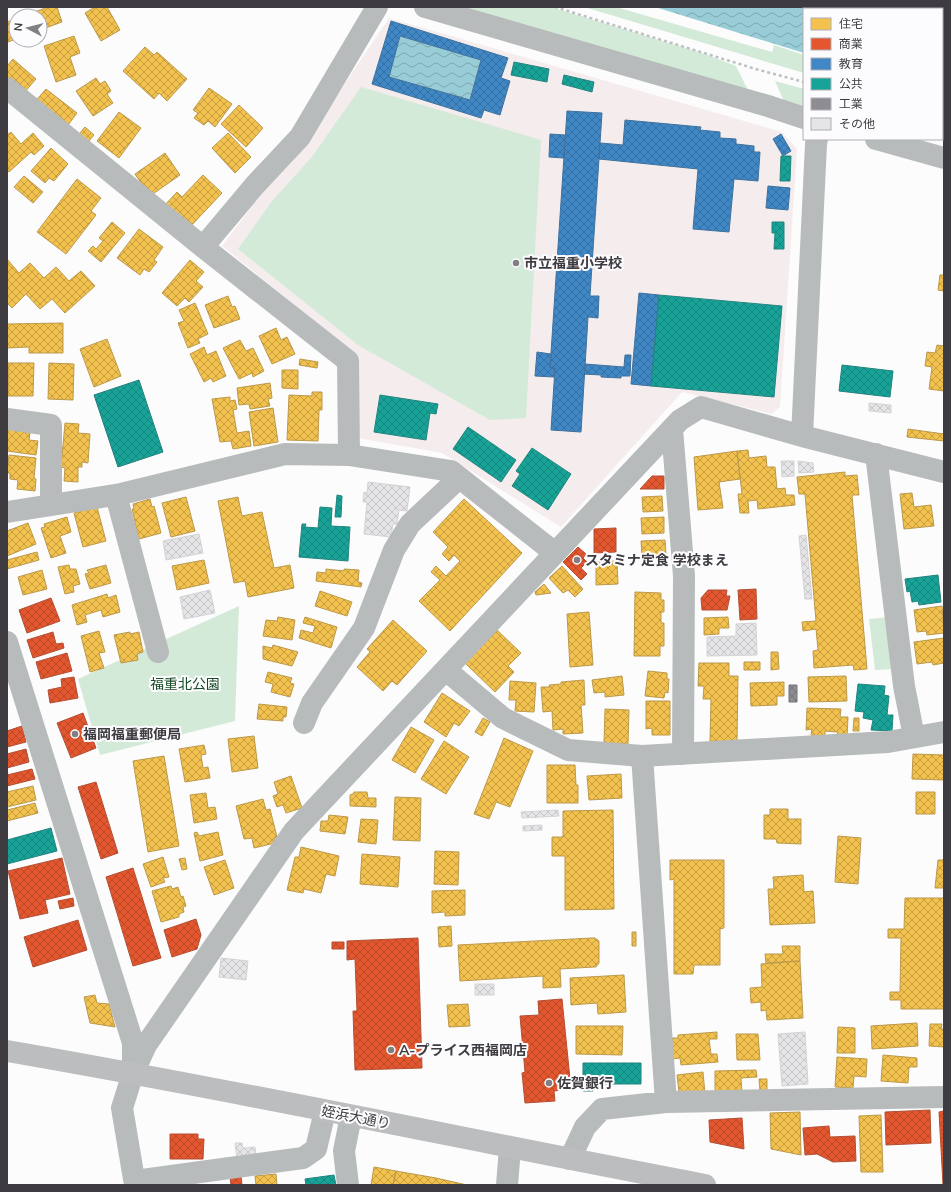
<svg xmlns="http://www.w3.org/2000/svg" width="951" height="1192" font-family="Mulish,'Noto Sans JP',sans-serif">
<defs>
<pattern id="water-waves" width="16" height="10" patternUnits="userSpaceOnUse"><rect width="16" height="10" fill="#98ccd6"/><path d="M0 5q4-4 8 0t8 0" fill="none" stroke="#7da7af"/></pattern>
<pattern id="homes-cross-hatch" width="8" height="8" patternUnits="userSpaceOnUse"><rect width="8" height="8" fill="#f2c14e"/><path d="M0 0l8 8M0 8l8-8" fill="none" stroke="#c59e42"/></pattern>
<pattern id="shops-cross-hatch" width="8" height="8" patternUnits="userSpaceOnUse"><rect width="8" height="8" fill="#e4572e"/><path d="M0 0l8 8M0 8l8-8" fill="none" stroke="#ba4929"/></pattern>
<pattern id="schools-cross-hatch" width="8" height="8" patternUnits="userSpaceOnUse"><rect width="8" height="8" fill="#3f88c5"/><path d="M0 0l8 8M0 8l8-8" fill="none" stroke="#3670a2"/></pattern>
<pattern id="public-cross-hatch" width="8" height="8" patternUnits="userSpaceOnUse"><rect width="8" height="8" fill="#17a398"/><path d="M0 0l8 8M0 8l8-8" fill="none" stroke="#16867e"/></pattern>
<pattern id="industry-cross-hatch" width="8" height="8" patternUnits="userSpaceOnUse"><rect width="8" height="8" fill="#8d8d92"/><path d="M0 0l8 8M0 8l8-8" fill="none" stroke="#757479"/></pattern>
<pattern id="building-cross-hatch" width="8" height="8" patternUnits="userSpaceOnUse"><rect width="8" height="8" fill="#e5e4e7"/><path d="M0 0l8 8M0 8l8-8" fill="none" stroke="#c6c4c7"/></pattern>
</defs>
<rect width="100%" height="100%" fill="#fcfcfd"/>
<!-- education -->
<path fill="#f5eded" d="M389,18L782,132L797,149L780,407L772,414L682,392L561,527L442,453L358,438V356L222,246L264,190L292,162Z"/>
<!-- green -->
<path fill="#d4ead8" d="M456,7H551L705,54L736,66L750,94Z
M584,7H616L772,52L774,45L804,55V73Z
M775,81L804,89V110L785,104Z
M361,87L541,140L526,418L490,420L358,345L238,249L272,201L311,158Z
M239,606L235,721L100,755L78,679Z
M890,617L896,669L875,670L869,619Z"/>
<!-- water -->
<path fill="url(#water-waves)" d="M655,7H944V90L942,89V9H804V53Z
M400,36L481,60L470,100L389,77Z"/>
<!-- homes -->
<path fill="url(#homes-cross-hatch)" stroke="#bc994a" d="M48,7H57L62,22L40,30V16H24Z
M95,7H107L120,30L101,41L85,13Z
M16,19V39L8,42L7,22Z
M74,36L80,53L70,57L76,75L56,82L44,46Z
M145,47L154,55L157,52L187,79L167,101L159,93L154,99L123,71Z
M13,59L36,79L23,94L7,80V66Z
M96,78L100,84L105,81L111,91L107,94L113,103L93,116L76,91Z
M209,88L232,104L215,127L208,121L204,125L194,118L198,113L193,110Z
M46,89L77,113L65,129L33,104Z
M239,105L263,128L246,147L221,124Z
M119,112L141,128L119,158L97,141Z
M85,127L94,135L83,148L74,140Z
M11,132L21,144L33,133L44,146L34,155L31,152L9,172L7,170V135Z
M228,133L251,157L235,173L212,148Z
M51,148L68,164L54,181L49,178L45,183L31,171Z
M165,153L180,175L150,196L135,174Z
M203,175L222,193L188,229L163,207L177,192L182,197Z
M24,176L43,192L33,203L14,187Z
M77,179L101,198L91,211L96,215L66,254L37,232Z
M112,222L125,233L101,262L88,251L93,246L96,249L103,241L99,238Z
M139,229L163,247L154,260L157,262L149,272L144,269L140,275L117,258Z
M7,259L19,273L30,263L44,278L56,267L69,281L81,271L95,286L65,313L52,299L40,309L26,294L12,308L7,303Z
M190,260L204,272L196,281L203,287L189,302L185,298L177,306L162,293Z
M940,275H944V291L938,290Z
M228,296L232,307L235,306L240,319L214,328L205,305Z
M195,303L208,334L198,339L200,343L188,348L178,323L184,321L179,310Z
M63,323V353H29V347L7,348V324Z
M276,328L281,340L287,337L295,354L272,364L259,336Z
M107,339L121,376L94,387L80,349Z
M240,340L246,351L253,348L264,371L253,377L252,373L239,379L223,348Z
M937,345L944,346V391L929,389L932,367L925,366L927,352L935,353Z
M204,347L207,355L216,351L226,376L213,382L211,378L204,382L190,354Z
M300,359L318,362L317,368L299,365Z
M8,363H34L33,396H8Z
M49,363L74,364L73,400L48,399Z
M282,370H298V389L282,388Z
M270,383L272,398L268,399L270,406L250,409L249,404L239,405L237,388Z
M312,392H322V410H319L318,441L287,440L289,395L312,396Z
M230,397V401L235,400L237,409L233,410L237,433L249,431L251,446L233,449L231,441L220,442L212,399Z
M273,408L278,442L254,446L249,412Z
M65,423L79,424L78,433L90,434L88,463L82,462V467H78V482L64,481L65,468L61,467Z
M7,429L30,433L29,440L38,441L36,455L7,451Z
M908,429L944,434V441L907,437Z
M748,450L749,458L766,456L767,467H775L777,489L785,488L786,495H794L795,505L758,509L757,500L748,501L749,513H740L738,494H742L737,451Z
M737,451L740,479L719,482L723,508L698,510L694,457Z
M9,455L36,458L34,478L36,479L35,491L17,489L18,480L10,479V473H7Z
M845,472V476L857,475L859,495H852L867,669L854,670L853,665L814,668L813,651L818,650L816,629L803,631L802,622L816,621L805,494H799L797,477Z
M912,493L914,507L931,505L934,526L904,529L900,494Z
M662,496L663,511L643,512L642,497Z
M186,497L195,531L171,537L162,503Z
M238,497L242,516L262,512L274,568L290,565L294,588L248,597L245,581L234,583L218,501Z
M150,499L152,507L154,506L161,533L139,539L132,509H134L133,504Z
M464,499L522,553L450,631L419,601L440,580L431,572L436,566L446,576L460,561L454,555L449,561L442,554L448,547L433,532Z
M97,507L106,541L83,547L74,513Z
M67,517L71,532L60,536L66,553L51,558L41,528L45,527L44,524Z
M664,517V533L642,534L641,518Z
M28,523L36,544L7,556V531Z
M665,540L666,555L642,556L641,541Z
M37,552L39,560L7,569V560Z
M204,560L209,583L177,590L172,566Z
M617,561L618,584L596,585V562Z
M69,565L70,569H76L80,584L73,586L74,592L65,594L58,567Z
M106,565L111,583L90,589L85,574L89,573L87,570Z
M562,566L583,589L575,597L568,590L563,593L549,578Z
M326,569L344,571V569L359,570L358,582L362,583L361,587L316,581L317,572L326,573Z
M42,570L47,589L23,595L18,577Z
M544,584L551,593L536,595L535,592Z
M320,591L352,602L347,616L315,606Z
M635,592L661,593V600H664V612H661V623H664V646H660V656H634Z
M107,594L108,598L116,595L120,612L103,617L101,610L85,615L87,622L77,625L72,605Z
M942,606L944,633L927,635L926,631L917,632L914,610Z
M589,612L593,665L570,667L567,614Z
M278,617L295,620L292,640L263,636L266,620L277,621Z
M305,617L337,627L331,648L299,638L301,630L313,633L315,626L303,623Z
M728,617L729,628H719V634L704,635V618Z
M393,620L427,651L397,685L392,681L383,691L357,667L370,652L367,649Z
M496,629L521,653L508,666L514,672L495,692L464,662Z
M99,631L105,652L99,653L104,668L90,672L81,636Z
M130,632V634L139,632L143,652L137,654L138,660L121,663L114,635Z
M944,638V663L933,665L932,662L917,664L914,642Z
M273,645L298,652L292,666L263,659V646L272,648Z
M771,652H778L779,669L771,670Z
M744,662H760V670H744Z
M699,663H729V676H738L737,742L710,741L711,699H703L704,686H698Z
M648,671L667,673V679H669L668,693L665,692L664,698L645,696Z
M268,672L292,678L290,683L294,684L290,697L271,692L273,684L265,682Z
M622,676L624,695L605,697V692L594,693L592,680Z
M846,676L847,701L809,702L808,677Z
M584,680L585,705H581L583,733L563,734V729L553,730L552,711L543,712L541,687H550L549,685L561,684V682Z
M510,681L536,683L534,712L515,711L516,700H509Z
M784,682V696H777V705L751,706L750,683Z
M442,693L470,711L459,726L454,723L446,737L424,722Z
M646,701H670V735H652V728L646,729Z
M259,704L287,707L286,717H283V721L257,719Z
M807,708L841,709L840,717H848L847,737L837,736L838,732L825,731V736L811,735L812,729L806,730Z
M605,709L629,710L628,744L604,743Z
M483,718L490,722L482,736L475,732Z
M854,718H859V731H853Z
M411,727L434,740L415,773L392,760Z
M254,736L258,768L232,772L228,739Z
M504,738L533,751L510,807L496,802L489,819L474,814Z
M444,741L469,757L446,794L421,779Z
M204,745L206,754L201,755L203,768L208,767L210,778L185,782L179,749Z
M913,754L944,755V780L912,779Z
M164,756L179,846L148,852L133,761Z
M547,765H575L576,785H578V803H547Z
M621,774L622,798L589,800L587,776Z
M291,776L302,808L286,813L283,805L277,807L273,796L278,794L274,782Z
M33,786L36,800L7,807V792Z
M354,792H367L368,798H376V807L350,806V795L353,794Z
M916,792H935V814H916Z
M206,793L208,808L215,807L217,819L194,823L190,795Z
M395,797L421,798L420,841L393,840Z
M263,799L266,810L270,809L277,837L274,838L275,843L254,848L252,838L244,839L236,806Z
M35,803L38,813L7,821V810Z
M770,809H788V819H801V844L777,843L776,839H764V815H770Z
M613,810L614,909L565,910V856H552V837H563V811Z
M329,815L348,817L345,834L320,831L321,821H328Z
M361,819L378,820L376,844L358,842Z
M197,832L199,836L218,832L223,855L200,861L194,833Z
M838,836L861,838L858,884L835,882Z
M301,847L339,856L335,876L326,874L321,893L304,889L303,893L287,890L295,857H299Z
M435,851L459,852L458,885L434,884Z
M362,854L400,857L398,887L360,884Z
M944,856V888H935L938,860H943Z
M163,857L169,877L163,878L165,882L151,887L143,864Z
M185,858L187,869L182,870L179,859Z
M225,860L234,888L214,895L204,867Z
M670,860H724V928L720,929V965H694L693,974H674V879L670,880Z
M803,875L804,892L813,891L815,923L770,925L768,889H774L773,877Z
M171,886L172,889L178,887L181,897L183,896L186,906L183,907L184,912L179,914V917L161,922L152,891Z
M465,890V915L445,916V912L432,913V891Z
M905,898H944V1009H901V1000H890V992H900L901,938H888V929H904Z
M451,926L452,946L439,947L438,927Z
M632,932H636V946H632Z
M592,938H595L599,941V963L596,967H594L560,969L561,987L543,988V976L460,981L458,945Z
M782,946H800V961L766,963L765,954H783Z
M800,961L803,1018L767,1020L766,1010L761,1011V1002L751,1003L750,988L762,987L761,964Z
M624,975L626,1012L598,1014L597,1003L571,1005L570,978Z
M95,995L97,1003L109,1004L115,1027L90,1023L84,997Z
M468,1004L470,1026L449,1027L447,1005Z
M917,1023L918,1046L872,1049L871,1026Z
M930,1024H942L941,1029H944V1047L929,1046Z
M576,1026H623L622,1055L576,1054Z
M838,1027L855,1028V1053H837Z
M717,1032V1039H709L711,1054H717L718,1062L681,1065L680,1058L671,1059L669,1038H678V1035Z
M736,1034H758L760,1060H737Z
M883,1055L917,1058V1067H909L908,1083L881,1081Z
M837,1057L867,1059L866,1077L854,1076L853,1088L835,1087Z
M756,1070L757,1077L741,1078L742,1094L715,1095V1071Z
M703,1072L705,1094L679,1092L677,1075Z
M759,1079H767V1091H760Z
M800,1112L801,1155L771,1149L770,1113Z
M881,1115L883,1172H861L859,1116Z
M374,1167L396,1171L393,1185H371Z
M396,1171L436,1178L467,1185H393Z
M276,1174L277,1185H256L255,1176Z"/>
<!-- shops -->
<path fill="url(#shops-cross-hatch)" stroke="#b24f34" d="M652,476H664V489H640Z
M616,528V552L594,553V529Z
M578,547L586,554L583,558L587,562L581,568L587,574L581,580L563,562Z
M756,589L757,619L740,620L738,590Z
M708,590H727L726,596H730L727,610H702L701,598Z
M51,598L60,621L27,633L19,610Z
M53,632L56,644L63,643L64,648L33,658L27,640Z
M67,653L72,671L41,679L36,662Z
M74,677L78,698L50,703L48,690L62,687L61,679Z
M83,713L96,748L71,758L57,723Z
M22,726L26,742L7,747V731Z
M26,749L29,762L7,768V754Z
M32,769L35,779L7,786V775Z
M96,782L118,853L101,859L78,787Z
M62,858L70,894L45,900L48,913L20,919L8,871Z
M133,868L161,958L133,966L106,877Z
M73,898L74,906L60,909L58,901Z
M196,919L201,935L197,949L172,957L164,930Z
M78,920L87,950L33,967L24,937Z
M418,938L422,1068L355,1070L353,1011H357L355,959L347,960V941Z
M332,942H344V949H332Z
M562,999L571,1089L554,1091L555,1101L525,1103L522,1073L525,1072L520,1016L539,1015L538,1001Z
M930,1110L931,1143L886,1145L885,1112Z
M944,1111V1185H943L939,1112Z
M742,1118L744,1149L710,1142L709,1120Z
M829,1126L830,1137L855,1136L856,1161L833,1162L817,1154L805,1155L803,1128Z
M170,1134H198V1139H204L203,1159H170Z
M241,1176L242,1185H231L230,1177Z"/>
<!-- schools -->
<path fill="url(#schools-cross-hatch)" stroke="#3f719d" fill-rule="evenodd" d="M391,21L508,58L501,78L510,81L500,115L484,110L481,118L372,84ZM400,36L481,60L470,100L389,77Z
M567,111L602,113L590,296H599L598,318L588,317L581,432L551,430L555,368H550Z
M625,120L701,127L700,130L720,132V138L736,139V144L754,146V152H760L758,181L734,179L729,232L693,229L698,169L599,159L600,143L623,145Z
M550,134L565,135L564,158L549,157Z
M781,134L791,151L783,156L773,139Z
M768,186L790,188L788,210L766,208Z
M639,293L659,295L651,386L631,384Z
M537,352L551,354L550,368H555L554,377L535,376Z
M625,355H631L630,376H621V378L601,377V375L584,374L585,364L624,367Z"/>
<!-- public -->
<path fill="url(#public-cross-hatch)" stroke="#23847e" d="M514,62L549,69L547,82L511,75Z
M564,75L594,82L592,92L562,84Z
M781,156H791L790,181H780Z
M772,222H784V249H774L775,233H772Z
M659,295L782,306L774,397L651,386Z
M842,365L893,371L890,397L839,391Z
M139,380L163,452L118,467L94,395Z
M380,395L438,404L436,414L430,413L426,440L374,432Z
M468,427L516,460L501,482L453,449Z
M532,448L571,474L548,510L512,486L520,474L516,471Z
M337,495L342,496L341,517H335Z
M320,507L332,508L331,526L350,527L348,561L299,557L302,524H306L305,527L318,528Z
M938,575L941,602L919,605L918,601L912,602L910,591L907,592L905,579Z
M858,684L885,686L884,695L889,696L887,715H893L892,731L871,730L873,720L863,718L864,712L855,711Z
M51,828L57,851L7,864V840Z
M583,1063H641V1084H593V1091H583Z
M334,1175L336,1185H306L305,1179Z"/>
<!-- industry -->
<path fill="url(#industry-cross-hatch)" stroke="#75747a" d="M789,685H797V702H789Z"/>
<!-- building -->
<path fill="url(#building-cross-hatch)" stroke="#d4d3d5" d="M869,403L891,405V413L869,411Z
M781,461H794V476L782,477Z
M798,461L813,463L814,472L799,473Z
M368,482L410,487L407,511L399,510L397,524H393L391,537L364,534L367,502H363L364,492L367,493Z
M199,534L203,553L166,560L163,541Z
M806,535L812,599H805L799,536Z
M210,590L215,613L184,619L180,597Z
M756,623L757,655L707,656V637L736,636V624Z
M558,810L559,816L522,818L521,812Z
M542,825V830L523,831V826Z
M221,958L248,961L246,980L219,977Z
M475,984H494V995H475Z
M805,1032L808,1084L782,1086L778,1034Z
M235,1143H242L243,1148L255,1147L256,1157L237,1159Z"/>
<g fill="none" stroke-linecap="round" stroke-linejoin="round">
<!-- path -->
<path stroke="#bec0c1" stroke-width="2.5" stroke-dasharray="3 3" stroke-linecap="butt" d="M555,7L759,70L804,82
M942,114L944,115"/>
<!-- minor -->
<path stroke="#b8bbbc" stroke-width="22" d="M425,7L768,106L804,118
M7,88L203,247L348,361L349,455
M876,139L944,158
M203,247L255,185L300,137L377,7
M7,419L51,425V505
M672,429L684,576L683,754
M802,436L816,144L817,139
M876,454L904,686L914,737
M116,495L158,652
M7,512L121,494L285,454L349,455L451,471L555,553
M7,642L133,1043V1070
M446,670L503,718L568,750L642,756L666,1102
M304,723L312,703L364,628L394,550L410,524L459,478
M642,756L888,742L944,732
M570,1159L585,1127L602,1109L666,1102L944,1097
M135,1181L303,1158L316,1149L325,1111
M135,1185L122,1108L133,1073L146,1045L294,831L680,420L701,407L802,436L944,472
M348,1185L344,1151L351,1116
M507,1185L510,1148"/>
<!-- major -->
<path stroke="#bbbdbe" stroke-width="22" d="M7,1051C241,1091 473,1141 705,1185"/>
</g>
<!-- markers -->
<g fill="#807f83" stroke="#fcfbfe" stroke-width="1.5">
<circle cx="516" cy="263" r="4"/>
<circle cx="577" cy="560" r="4"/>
<circle cx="75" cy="734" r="4"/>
<circle cx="391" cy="1050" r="4"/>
<circle cx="549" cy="1083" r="4"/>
</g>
<g text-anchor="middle" stroke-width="4" stroke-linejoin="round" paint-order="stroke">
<!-- poi labels -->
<g font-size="14" font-weight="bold" fill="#3e3b41" stroke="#fcfbfe" text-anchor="start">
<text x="524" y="268">市立福重小学校</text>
<text x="585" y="565">スタミナ定食 学校まえ</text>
<text x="83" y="739">福岡福重郵便局</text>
<text x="399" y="1055">A-プライス西福岡店</text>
<text x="557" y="1088">佐賀銀行</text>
</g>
<!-- park labels -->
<g font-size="14" fill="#164b25" stroke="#fcfbfe">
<text x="185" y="689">福重北公園</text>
</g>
<!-- street labels -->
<g font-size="14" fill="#3e3b41" stroke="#fcfbfe">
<text transform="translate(356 1117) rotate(11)" y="5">姪浜大通り</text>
</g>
</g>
<!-- border -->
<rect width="951" height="1192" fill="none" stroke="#3e3b41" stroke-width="16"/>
<!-- legend -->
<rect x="803" y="8" width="140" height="132" fill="#fcfbfe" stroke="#b0aeb2"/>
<rect x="811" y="18" width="20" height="12" fill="#f2c14e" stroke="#b0aeb2"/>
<text x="839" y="28" font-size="12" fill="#3e3b41">住宅</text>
<rect x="811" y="38" width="20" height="12" fill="#e4572e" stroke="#b0aeb2"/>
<text x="839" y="48" font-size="12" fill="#3e3b41">商業</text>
<rect x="811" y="58" width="20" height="12" fill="#3f88c5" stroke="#b0aeb2"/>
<text x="839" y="68" font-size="12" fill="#3e3b41">教育</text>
<rect x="811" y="78" width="20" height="12" fill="#17a398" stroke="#b0aeb2"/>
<text x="839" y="88" font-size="12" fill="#3e3b41">公共</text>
<rect x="811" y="98" width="20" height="12" fill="#8d8d92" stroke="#b0aeb2"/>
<text x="839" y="108" font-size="12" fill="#3e3b41">工業</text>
<rect x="811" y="118" width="20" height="12" fill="#e5e4e7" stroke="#b0aeb2"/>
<text x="839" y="128" font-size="12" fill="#3e3b41">その他</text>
<!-- north arrow -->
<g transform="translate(28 28) rotate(277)"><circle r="19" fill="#fcfbfe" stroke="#b0aeb2"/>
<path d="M0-3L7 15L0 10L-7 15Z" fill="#807f83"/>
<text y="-6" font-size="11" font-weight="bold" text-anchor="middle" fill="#3e3b41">N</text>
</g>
</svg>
